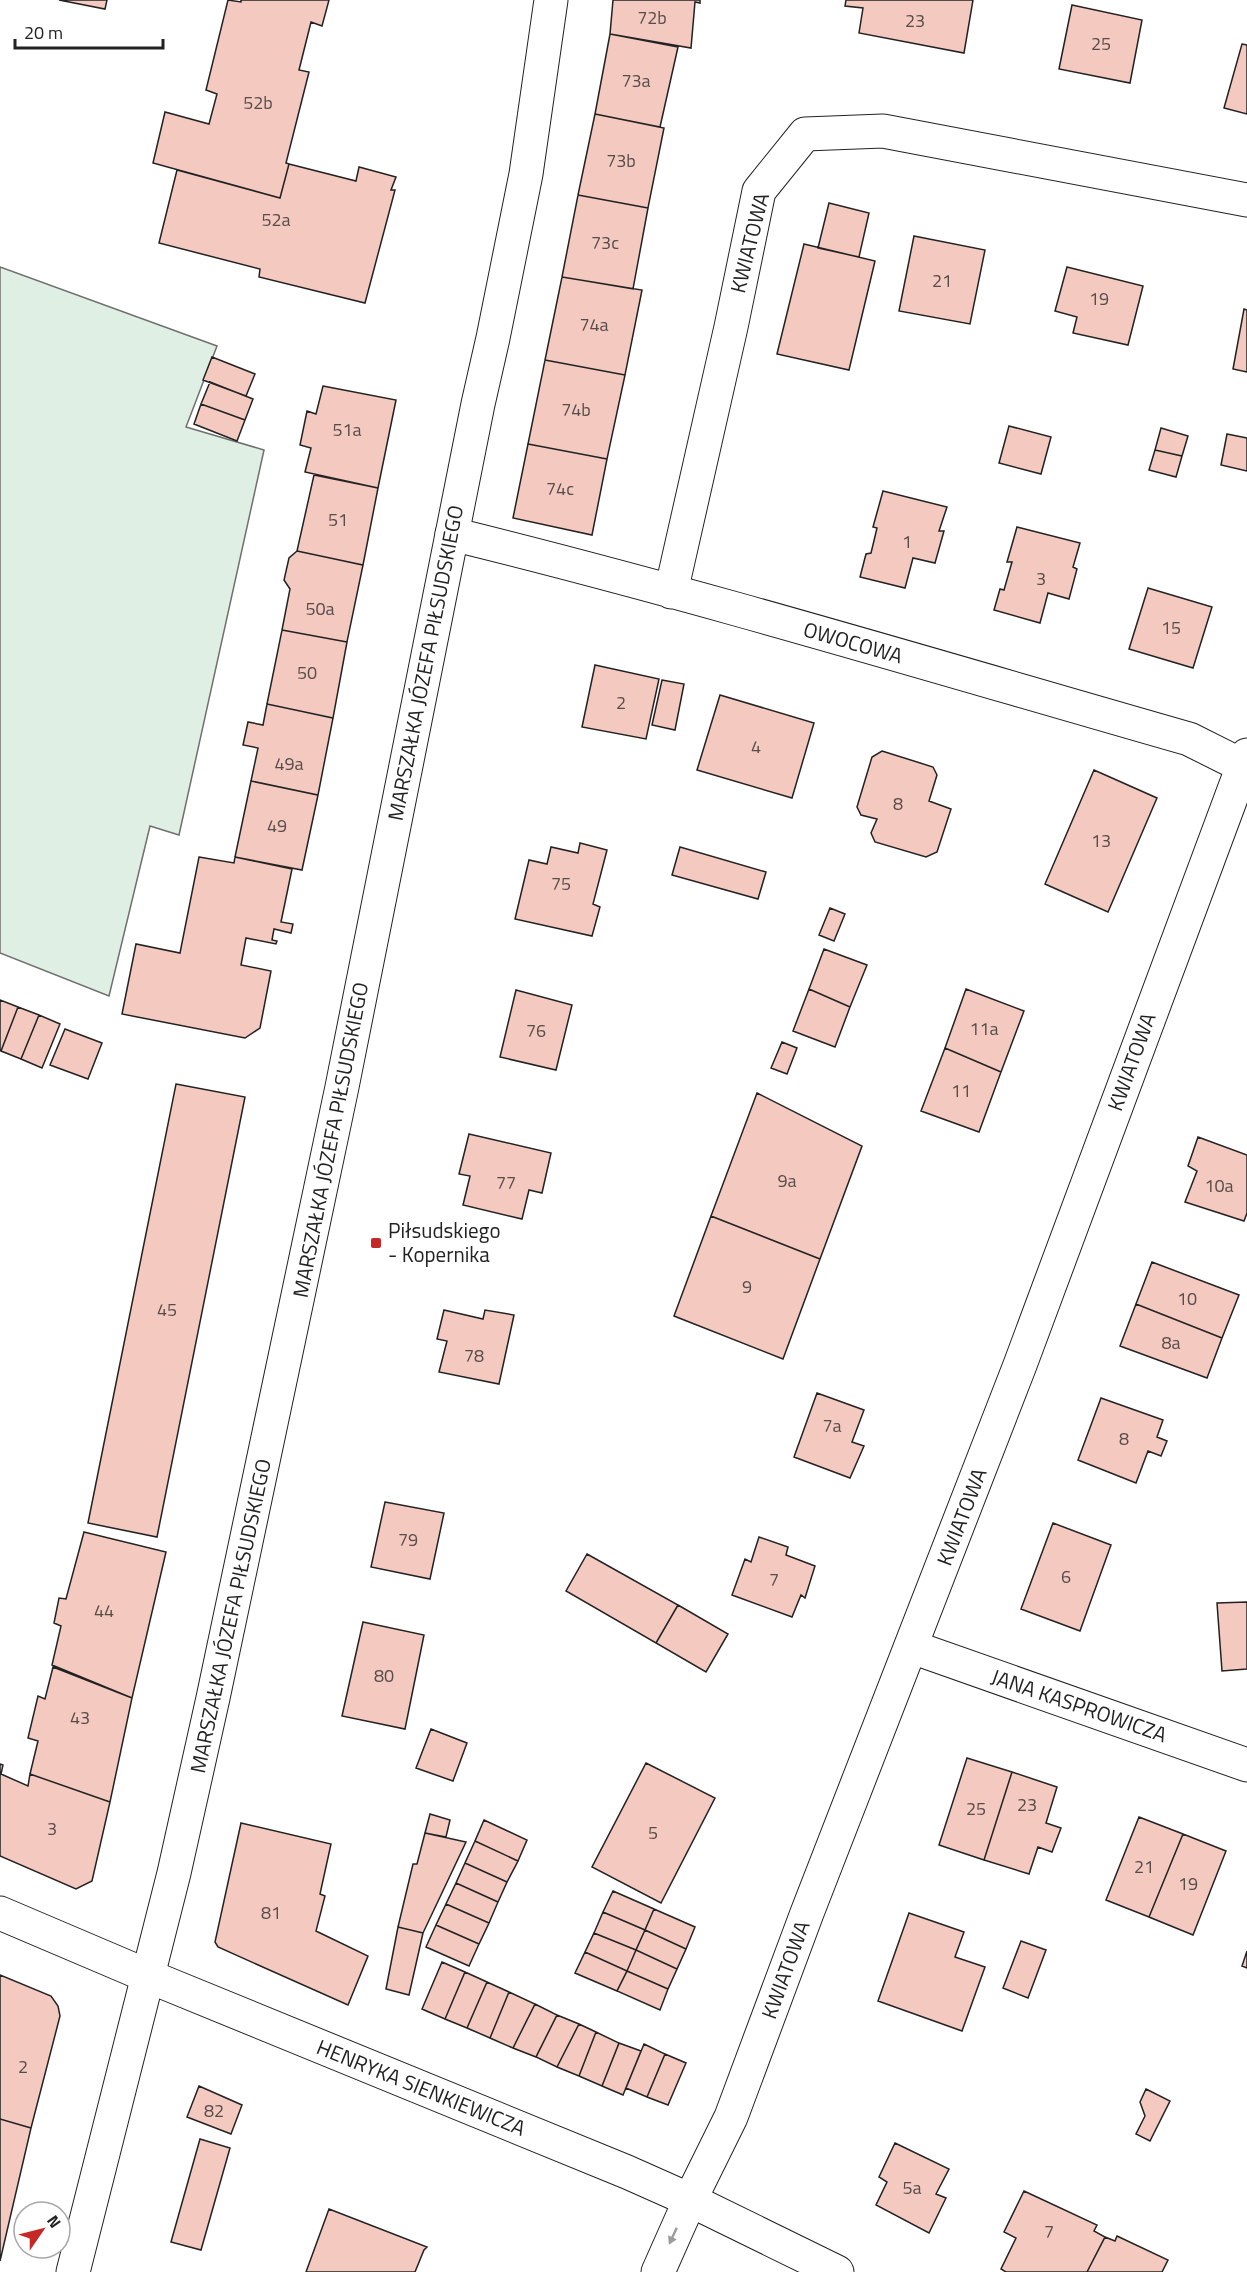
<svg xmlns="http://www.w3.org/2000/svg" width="1247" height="2272" font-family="'Titillium Web',sans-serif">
<rect width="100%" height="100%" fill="#fff"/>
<!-- green -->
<path fill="#e0efe3" stroke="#6f6f6f" stroke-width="1.5" d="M0,267L217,346L186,427L264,450L179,835L150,826L109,996L0,953Z"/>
<!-- building -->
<path fill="#f3c9c0" stroke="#222" stroke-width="1.5" d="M59,0H107L105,9Z
M228,0L241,2V0H329L322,26L311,22L299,70L309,72L286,163L289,164L280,198L153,163L165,112L209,124L217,94L206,90Z
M613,0H700V3L695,2L691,48L610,34Z
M846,0H973L964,53L859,33L863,8L845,6Z
M1072,5L1142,20L1130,83L1059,69Z
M610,34L678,47L660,127L595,114Z
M1242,44L1247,45V114L1224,108Z
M595,114L664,128L648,208L578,195Z
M289,164L356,181L359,167L396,177L391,190H395L365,303L259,277L260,269L159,243L177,170L280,198Z
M578,195L648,208L633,289L562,277Z
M829,203L869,213L859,257L818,248Z
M914,236L985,250L970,324L899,311Z
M804,244L875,261L849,370L777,354Z
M1067,267L1143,286L1128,345L1073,333L1077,317L1055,311Z
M562,277L642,290L625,375L545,360Z
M1244,309L1247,310V372L1233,369Z
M212,357L255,374L246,396L203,380Z
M545,360L625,375L607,459L528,444Z
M210,382L253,399L245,420L201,404Z
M323,386L396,400L378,488L305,472L311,448L300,445L307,411L316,414Z
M201,404L245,420L237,441L194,424Z
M1009,426L1051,437L1041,474L999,463Z
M1161,428L1188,436L1182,456L1155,450Z
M1227,434L1247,438V471L1221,465Z
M528,444L607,459L592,535L513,518Z
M1155,450L1182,456L1176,477L1149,470Z
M314,475L378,488L363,565L297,551Z
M883,491L947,507L939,531H944L935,563L913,558L905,588L860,577L866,554L871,553L877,528L873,527Z
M1017,527L1080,543L1073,567L1077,569L1069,599L1048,593L1040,623L994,610L1000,589L1004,590L1012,562H1007Z
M297,551L363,565L347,642L282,630L290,589L284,580L289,558Z
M1148,588L1212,607L1193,668L1129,649Z
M282,630L347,642L333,718L267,704Z
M595,665L659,679L646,739L582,727Z
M662,680L684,684L675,730L652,725Z
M720,695L814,723L792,798L697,770Z
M267,704L333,718L318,795L251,781L258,748L243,745L248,722L263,725Z
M882,751L933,767L937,775L929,801L951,809L937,852L926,857L875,842L871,833L877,819L861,815L857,807L872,757Z
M1094,770L1157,798L1108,912L1045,884Z
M251,781L318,795L302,870L235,857Z
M580,843L607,850L593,904L600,907L592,936L515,919L529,860L547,864L551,847L578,853Z
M680,847L766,872L758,899L672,875Z
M199,857L234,863L235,857L292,869L281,922L293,924L291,933L274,929L272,940L277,941L276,944L246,938L241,965L271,971L260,1028L245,1038L122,1014L136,944L180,953Z
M830,908L845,914L834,941L819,935Z
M824,949L867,965L850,1007L809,989Z
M809,989L850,1007L835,1047L793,1031Z
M966,989L1024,1011L1001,1072L945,1048Z
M516,990L572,1005L556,1070L500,1057Z
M0,1000L18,1007L1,1051L0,1050Z
M18,1007L39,1015L21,1059L1,1051Z
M39,1015L60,1024L42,1068L21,1059Z
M65,1029L102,1043L88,1079L50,1065Z
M782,1042L797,1048L787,1074L771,1068Z
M945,1048L1001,1072L979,1132L921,1111Z
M176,1084L245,1097L157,1537L88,1523Z
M757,1093L862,1146L820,1259L711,1216Z
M469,1134L551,1153L542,1193L529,1190L522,1219L463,1205L470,1176L459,1174Z
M1198,1137L1247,1155V1213L1244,1221L1185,1202L1197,1171L1188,1166Z
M711,1216L820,1259L783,1359L674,1316Z
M1152,1262L1239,1295L1222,1338L1136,1304Z
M1136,1304L1222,1338L1207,1378L1120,1346Z
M444,1310L483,1319L485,1310L514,1315L499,1384L439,1372L447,1341L437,1339Z
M817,1393L864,1410L852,1442L864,1446L850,1478L794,1457Z
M1101,1398L1163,1420L1157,1437L1167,1441L1161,1456L1148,1451L1136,1483L1078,1460Z
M385,1502L444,1513L430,1579L371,1567Z
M1053,1523L1111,1545L1080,1631L1021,1609Z
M84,1532L166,1552L132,1698L52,1665L61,1626L54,1623L59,1598L66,1599Z
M759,1537L788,1547L786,1555L815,1566L805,1598L801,1595L792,1617L732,1595L745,1559L751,1562Z
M587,1554L678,1605L656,1643L566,1591Z
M1247,1602V1669L1222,1671L1217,1603Z
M678,1605L728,1634L706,1672L656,1643Z
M363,1622L424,1635L405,1729L342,1716Z
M53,1667L132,1698L110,1802L30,1774L38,1741L28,1738L38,1696L45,1699Z
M431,1729L467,1743L453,1781L416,1768Z
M967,1758L1012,1772L984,1860L939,1845Z
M646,1763L715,1798L661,1903L592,1867Z
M0,1764L3,1765L1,1774L28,1786L30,1774L110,1802L92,1881L76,1889L0,1856Z
M1012,1772L1057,1787L1046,1823L1061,1828L1052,1852L1038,1847L1029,1874L984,1860Z
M430,1814L450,1820L446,1837L425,1833Z
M1139,1817L1183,1834L1149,1917L1106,1900Z
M484,1820L527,1840L518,1861L475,1841Z
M241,1823L331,1844L320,1894L325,1896L316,1931L368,1956L348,2005L218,1947L215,1942Z
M425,1833L466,1842L423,1933L398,1927L413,1864H417Z
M1183,1834L1226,1851L1193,1935L1149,1917Z
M475,1841L518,1861L507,1882L465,1863Z
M465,1863L507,1882L498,1902L456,1883Z
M456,1883L498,1902L489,1923L446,1904Z
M613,1891L654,1909L645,1930L603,1912Z
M446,1904L489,1923L479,1944L436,1925Z
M654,1909L695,1927L686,1949L645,1930Z
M603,1912L645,1930L636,1950L594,1933Z
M909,1913L964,1932L955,1957L985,1967L962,2031L878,2001Z
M436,1925L479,1944L469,1966L426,1947Z
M398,1927L423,1933L409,1995L386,1989Z
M645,1930L686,1949L677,1969L636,1950Z
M594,1933L636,1950L627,1971L585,1952Z
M1021,1941L1046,1950L1028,1998L1003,1988Z
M636,1950L677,1969L668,1989L627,1971Z
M1247,1951V1968L1242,1966Z
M585,1952L627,1971L617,1991L575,1973Z
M442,1962L465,1972L445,2019L422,2009Z
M627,1971L668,1989L660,2010L617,1991Z
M465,1972L487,1982L467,2028L445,2019Z
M0,1975L51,1996L58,2006L60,2016L31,2128L0,2119Z
M487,1982L509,1992L490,2038L467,2028Z
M509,1992L535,2004L513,2048L490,2038Z
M535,2004L557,2015L536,2057L513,2048Z
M557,2015L579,2024L557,2067L536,2057Z
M579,2024L596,2032L579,2076L557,2067Z
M596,2032L619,2043L602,2086L579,2076Z
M619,2043L641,2051L623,2095L602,2086Z
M644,2044L665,2054L647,2097L626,2088Z
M665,2054L686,2063L668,2105L647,2097Z
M199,2086L242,2105L231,2134L187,2117Z
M1146,2089L1170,2101L1150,2141L1136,2134L1145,2116L1140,2102Z
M0,2119L31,2128L0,2261Z
M200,2139L230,2148L201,2250L171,2242Z
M895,2143L949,2169L936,2194L946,2198L929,2233L876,2205L887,2182L879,2177Z
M1024,2191L1097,2225L1094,2231L1105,2237L1087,2272H1006L1001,2269L1016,2238L1004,2232Z
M329,2209L427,2247L424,2250L415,2272H306Z
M1117,2236L1168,2260L1162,2272H1087L1105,2237L1115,2241Z"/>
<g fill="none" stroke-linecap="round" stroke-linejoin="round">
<!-- street casing -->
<g stroke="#222" stroke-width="35">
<path id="street" d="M452,534C700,595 944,669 1189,739L1247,768
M671,592L731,327L759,191L805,134L883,131L1247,200
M912,1647L1247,1765
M0,1913L148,1976L627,2172L690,2200L837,2272
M658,2272L690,2200L731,2117L807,1913L1020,1365L1247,755"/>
</g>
<!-- secondary casing -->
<g stroke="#222" stroke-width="35">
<path id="secondary" d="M73,2272L174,1873L213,1698L342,1087L478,404L493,338L526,174L551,0"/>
</g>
<!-- street -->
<use href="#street" stroke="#fff" stroke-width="33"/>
<!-- secondary -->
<use href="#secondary" stroke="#fff" stroke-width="33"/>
</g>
<!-- one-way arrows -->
<defs><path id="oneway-solid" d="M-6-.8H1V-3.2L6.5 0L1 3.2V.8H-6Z" transform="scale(1.5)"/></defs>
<use fill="#9c9c9c" href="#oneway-solid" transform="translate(673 2236) rotate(115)"/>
<!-- markers -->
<rect fill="#c62828" stroke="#fff" stroke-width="2" x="370" y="1237" width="12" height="12" rx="3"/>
<g text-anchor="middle" stroke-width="4.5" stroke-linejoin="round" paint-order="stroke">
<!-- number labels -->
<g font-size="18" fill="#564c4a">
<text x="652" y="24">72b</text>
<text x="915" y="27">23</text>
<text x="1101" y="50">25</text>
<text x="636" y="87">73a</text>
<text x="258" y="109">52b</text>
<text x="621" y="167">73b</text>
<text x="276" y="226">52a</text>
<text x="605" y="249">73c</text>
<text x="942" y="287">21</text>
<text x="1099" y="305">19</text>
<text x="594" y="331">74a</text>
<text x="576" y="416">74b</text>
<text x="347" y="436">51a</text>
<text x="560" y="495">74c</text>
<text x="338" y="526">51</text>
<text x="907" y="548">1</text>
<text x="1041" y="585">3</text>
<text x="320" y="615">50a</text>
<text x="1171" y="634">15</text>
<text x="307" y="679">50</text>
<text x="621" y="709">2</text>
<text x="756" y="753">4</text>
<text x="289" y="770">49a</text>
<text x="898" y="810">8</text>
<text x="277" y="832">49</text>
<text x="1101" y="847">13</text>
<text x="561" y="890">75</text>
<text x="984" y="1035">11a</text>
<text x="536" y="1037">76</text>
<text x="961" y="1097">11</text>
<text x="787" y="1187">9a</text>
<text x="506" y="1189">77</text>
<text x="1219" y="1192">10a</text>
<text x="747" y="1293">9</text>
<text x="1187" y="1305">10</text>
<text x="167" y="1316">45</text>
<text x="1171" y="1349">8a</text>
<text x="474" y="1362">78</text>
<text x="832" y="1432">7a</text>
<text x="1124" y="1445">8</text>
<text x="408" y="1546">79</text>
<text x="1066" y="1583">6</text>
<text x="774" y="1586">7</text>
<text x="104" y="1617">44</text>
<text x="384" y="1682">80</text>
<text x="80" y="1724">43</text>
<text x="1027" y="1811">23</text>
<text x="976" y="1815">25</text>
<text x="52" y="1835">3</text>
<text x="653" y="1839">5</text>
<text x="1144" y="1873">21</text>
<text x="1188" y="1890">19</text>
<text x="271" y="1919">81</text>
<text x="23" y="2073">2</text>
<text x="214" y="2117">82</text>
<text x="912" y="2194">5a</text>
<text x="1049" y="2238">7</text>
</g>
<!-- street labels -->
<g font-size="21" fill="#222" stroke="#fff">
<text transform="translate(750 243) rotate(-76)" y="7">KWIATOWA</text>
<text transform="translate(853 643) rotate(16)" y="7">OWOCOWA</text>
<text transform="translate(426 663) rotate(-79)" y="7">MARSZAŁKA JÓZEFA PIŁSUDSKIEGO</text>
<text transform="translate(1132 1062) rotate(-70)" y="7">KWIATOWA</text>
<text transform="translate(331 1140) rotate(-79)" y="7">MARSZAŁKA JÓZEFA PIŁSUDSKIEGO</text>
<text transform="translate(962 1517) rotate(-69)" y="7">KWIATOWA</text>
<text transform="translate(231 1616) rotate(-78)" y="7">MARSZAŁKA JÓZEFA PIŁSUDSKIEGO</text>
<text transform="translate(1079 1706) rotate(19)" y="7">JANA KASPROWICZA</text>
<text transform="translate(786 1970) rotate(-70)" y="7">KWIATOWA</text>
<text transform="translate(421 2088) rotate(22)" y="7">HENRYKA SIENKIEWICZA</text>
</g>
<!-- poi labels -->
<g font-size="21" fill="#222" stroke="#fff" text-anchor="start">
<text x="388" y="1238">Piłsudskiego<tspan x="388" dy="24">- Kopernika</tspan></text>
</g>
</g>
<!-- north arrow -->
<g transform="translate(42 2230) rotate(55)"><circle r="28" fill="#ffffff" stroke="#a7a7a7" stroke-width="1.5"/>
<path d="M0-4.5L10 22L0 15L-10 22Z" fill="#c62828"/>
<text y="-9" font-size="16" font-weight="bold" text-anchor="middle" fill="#222222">N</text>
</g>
<!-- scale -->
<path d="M15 39v9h148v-9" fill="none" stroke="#222222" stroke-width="3"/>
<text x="24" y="39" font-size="18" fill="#222222" stroke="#ffffff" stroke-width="4.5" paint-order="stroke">20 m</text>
</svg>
